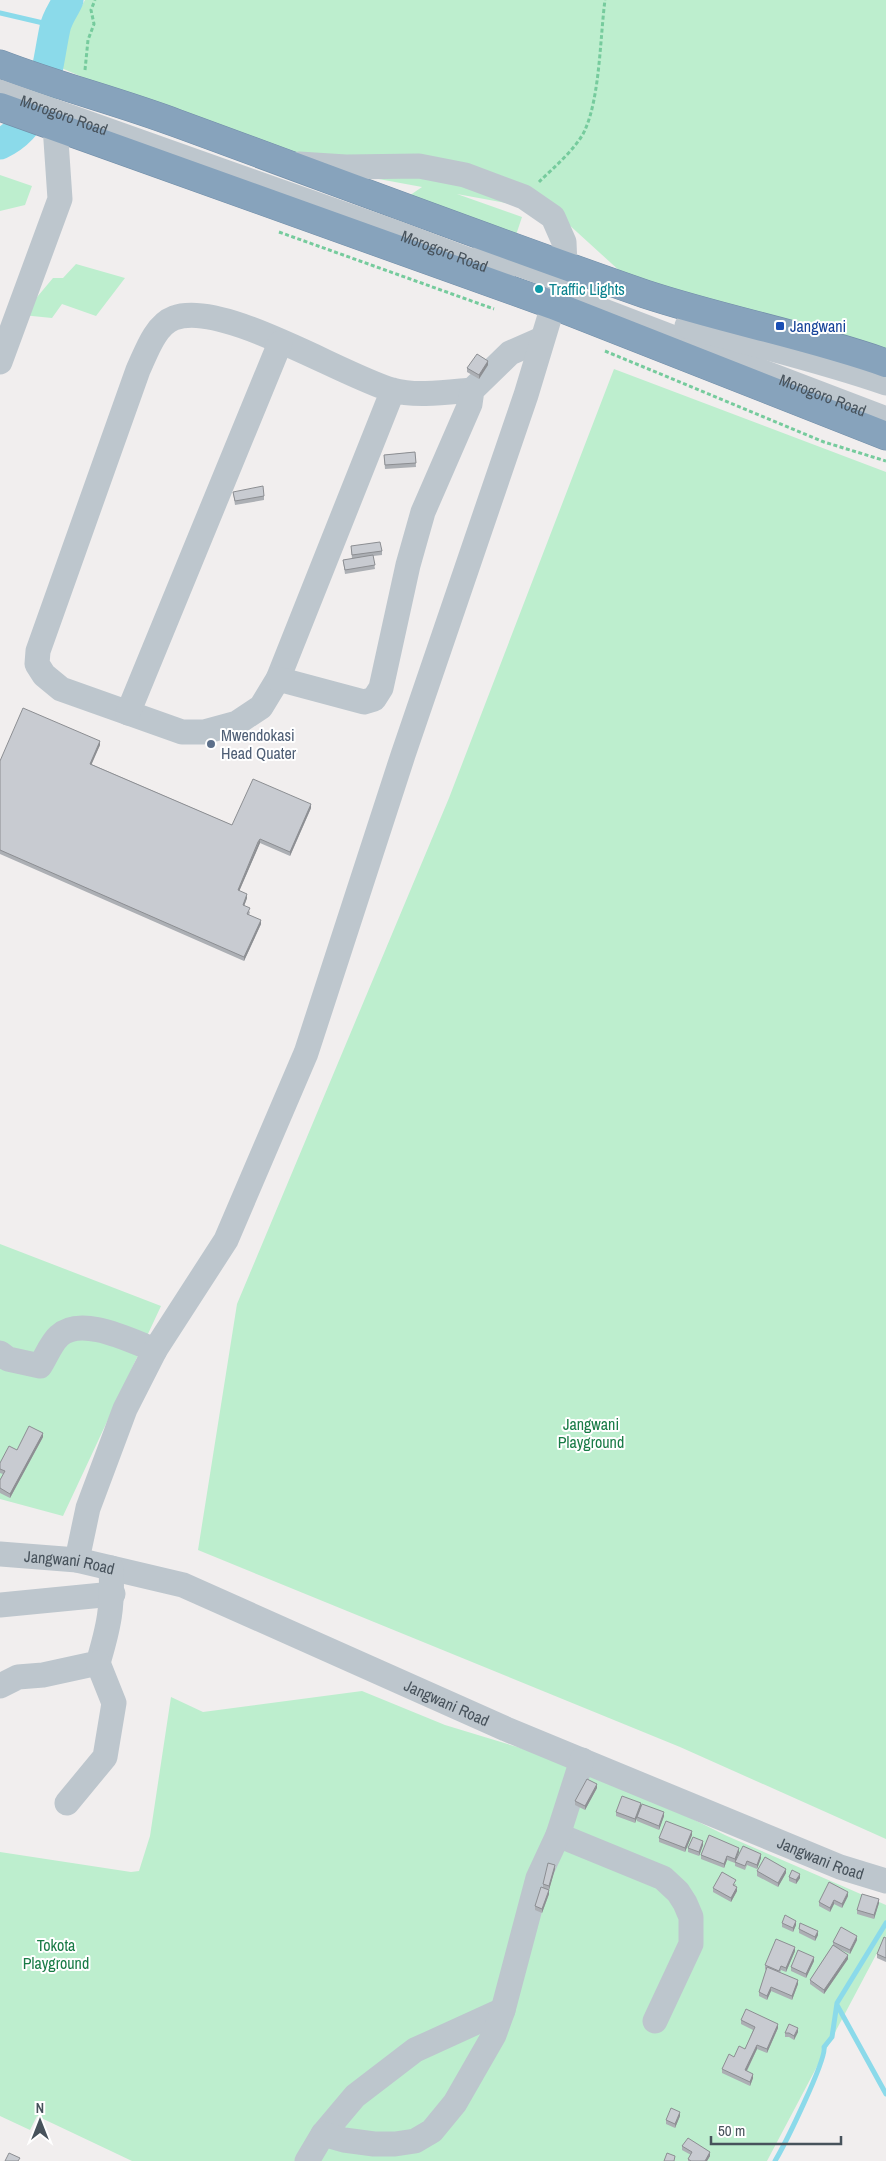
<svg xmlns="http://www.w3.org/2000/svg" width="886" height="2161" font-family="'Archivo Narrow',sans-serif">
<rect width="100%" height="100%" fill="#f1eeee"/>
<!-- green -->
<path fill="#bdeece" d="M85,0H886V352L645,294L555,212L457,194L522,217L514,241L406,198L422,187L270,159L50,63Z
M0,175L32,186L25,205L0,211Z
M76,264L125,278L96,316L62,304L52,318L22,315L53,278H63Z
M614,369L886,472V1839L680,1747L198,1550L237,1304L449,798Z
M0,1244L161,1306L63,1516L0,1499Z
M362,1691L445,1725L524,1749L571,1759L727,1836L886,1905V1936L767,2161H132L37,2116L30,2130L0,2116V1852L131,1872L139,1871L150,1836L171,1697L203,1712Z"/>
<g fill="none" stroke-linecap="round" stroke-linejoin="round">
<!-- stream -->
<path stroke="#8bdaea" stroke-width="5" d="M0,13L56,26
M837,2005L886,2094
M775,2161C784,2146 827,2059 824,2047L832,2037L837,2003L886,1923"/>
<!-- river -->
<path stroke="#8bdaea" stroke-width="31" d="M0,144C45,123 46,70 55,28C57,18 64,9 68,0"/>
<!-- highway casing -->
<g stroke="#728ea8" stroke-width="29">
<path id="highway" d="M0,64C57,86 117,101 176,123C332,180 487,239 645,294C724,320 807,335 886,363
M0,107L553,305L886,436"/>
</g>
<!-- path -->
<path stroke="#76cb9d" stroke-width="3" stroke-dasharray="4 2.5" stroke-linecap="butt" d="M85,70L88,40L94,24L91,10L95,0
M539,182C553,168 577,148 585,130C600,96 600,38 605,0
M279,232L494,309
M605,351L824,442L886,461"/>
<!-- minor -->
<g stroke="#bdc6cd" stroke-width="25">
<path id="s1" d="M0,92L397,233L503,273"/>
<path d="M485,252L574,284"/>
<path id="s2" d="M580,302L886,419"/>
<path d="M687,326C754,345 820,360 886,383"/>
<path d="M0,362L60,199L55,126"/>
<path d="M393,390L278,679L261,707L237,723L204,732H182L61,689L44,675L37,664L38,651L138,370C146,353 155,325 174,318C222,300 341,375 392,390C415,397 449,392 472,390"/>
<path d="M278,679L364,702L374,699L381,688L408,565L423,512L470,404L472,390L510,353L542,339"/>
<path d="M128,713L280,343"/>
<path d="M0,1353L8,1359L40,1366C46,1357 51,1343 59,1336C81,1315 131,1341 155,1350"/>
<path id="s3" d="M0,1554L77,1560L183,1585L506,1729L840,1867L886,1881"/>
<path d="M77,1560L88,1508L125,1409L155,1350L226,1240L306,1053L403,755L526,395L565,266L564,242L553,217L524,197L465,175L419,166L346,167L299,164"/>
<path d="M0,1605L113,1594"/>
<path d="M0,1686L18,1677L43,1675L98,1663C109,1626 113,1607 111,1568"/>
<path d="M67,1803L105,1757L114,1703L98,1663"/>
<path d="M558,1835L663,1878L678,1892L685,1903L691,1917V1944L655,2021"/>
<path d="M323,2134L355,2096L415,2050L503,2010"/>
<path d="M307,2161L323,2134L344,2140L374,2144H395L415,2141L432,2131L455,2103L494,2035L503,2010L538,1878L558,1835L582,1760"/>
</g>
<!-- highway -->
<use href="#highway" stroke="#87a3bc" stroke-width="28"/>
</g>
<!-- wall -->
<path fill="#acafb4" d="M488,365L479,379L467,372V368Z
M415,452L416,467L385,469L384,455Z
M233,492L264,496V500L235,505Z
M351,546L382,551V555L373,556L375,569L345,574L343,560L352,559Z
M100,745L91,764L232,825L311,808L290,856L260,843L239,891L247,898L244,906L250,912L249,915L261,924L244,961L0,854V761Z
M43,1437L10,1498L0,1493V1480L3,1474L0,1473V1463L17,1450Z
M597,1788L585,1810L575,1805V1801Z
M616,1812L664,1816L659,1830L637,1821V1818L635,1823L616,1816Z
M692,1835L685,1852L659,1842V1838Z
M703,1845L699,1856L688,1852V1848Z
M739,1852L736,1859L761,1858L757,1869L747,1865L745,1870L735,1866V1862V1863L727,1860L724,1868L701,1859V1855Z
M555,1869L549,1890V1894L542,1913L535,1910V1906L543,1888V1884Z
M757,1871L786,1873L778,1887L757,1876Z
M789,1877L800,1878L796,1884L789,1881Z
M736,1884L735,1886L737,1891L731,1902L713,1892V1888Z
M848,1896L842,1908L834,1904L830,1912L819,1906V1902Z
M879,1903L874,1919L857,1914V1910Z
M782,1923L796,1925L793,1932L782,1927Z
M799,1929L818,1935L815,1941L799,1933Z
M886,1938V1962L877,1958V1954Z
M857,1940L850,1954L837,1948L848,1959L824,1994L810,1984V1980L833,1945V1942Z
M795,1951L786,1972L781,1970L780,1973L798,1984L792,2000L771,1991L767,2000L759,1996V1992L766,1970L765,1969V1965Z
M814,1961L806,1978L791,1971V1967Z
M741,2020L778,2028L767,2053L757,2049L747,2071L753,2078L750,2086L722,2073V2069L734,2057L745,2049L753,2030L741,2024Z
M798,2032L794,2040L789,2037H785V2033Z
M680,2116L675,2128L666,2124V2120Z
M682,2146L710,2156L707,2161H688V2159L691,2155L682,2150Z"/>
<!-- shaded-wall -->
<path fill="#8c8e92" d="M488,361V365L479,379V375Z
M100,741V745L90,768V764Z
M311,804V808L290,856V852Z
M260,839V843L238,894V890Z
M247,894V898L243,909V905Z
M261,920V924L244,961V957Z
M43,1433V1437L10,1498V1494Z
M597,1784V1788L585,1810V1806Z
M641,1803V1807L635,1823V1819Z
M664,1812V1816L659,1830V1826Z
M692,1831V1835L685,1852V1848Z
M703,1841V1845L699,1856V1852Z
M739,1848V1852L735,1863V1859Z
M761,1854V1858L757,1869V1865Z
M727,1856V1860L724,1868V1864Z
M555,1865V1869L549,1890V1886Z
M786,1869V1873L778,1887V1883Z
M800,1874V1878L796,1884V1880Z
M737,1887V1891L731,1902V1898Z
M549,1890V1894L542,1913V1909Z
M848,1892V1896L842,1908V1904Z
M879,1899V1903L874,1919V1915Z
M834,1900V1904L830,1912V1908Z
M796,1921V1925L793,1932V1928Z
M818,1931V1935L815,1941V1937Z
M857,1936V1940L850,1954V1950Z
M795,1947V1951L786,1972V1968Z
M848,1955V1959L824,1994V1990Z
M814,1957V1961L806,1978V1974Z
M798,1980V1984L792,2000V1996Z
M771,1987V1991L767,2000V1996Z
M778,2024V2028L767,2053V2049Z
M798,2028V2032L794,2040V2036Z
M757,2045V2049L745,2074V2070Z
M753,2074V2078L750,2086V2082Z
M680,2112V2116L675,2128V2124Z
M710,2152V2156L707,2161H705Z"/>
<!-- building -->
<path fill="#c8cbd1" stroke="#8c8e92" d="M477,354L488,361L479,375L467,368Z
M415,452L416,463L385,465L384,455Z
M263,486L264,496L235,501L233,492Z
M380,542L382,551L352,555L351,546Z
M373,555L375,565L345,570L343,560Z
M23,708L100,741L90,764L232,825L253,779L311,804L290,852L260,839L258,842L238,890L247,894L243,905L250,908L247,914L261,920L244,957L0,850V761Z
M29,1426L43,1433L10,1494L0,1488V1480L5,1471L0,1469V1463L9,1446L17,1450Z
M587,1779L597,1784L585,1806L575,1801Z
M622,1796L641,1803L635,1819L616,1812Z
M642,1804L664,1812L659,1826L637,1817Z
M666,1821L692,1831L685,1848L659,1838Z
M709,1835L739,1848L735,1859L727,1856L724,1864L701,1855Z
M693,1837L703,1841L699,1852L688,1848Z
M743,1846L761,1854L757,1865L747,1861L745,1866L735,1862Z
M765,1857L786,1869L778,1883L757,1871Z
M548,1863L555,1865L549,1886L543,1884Z
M792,1870L800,1874L796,1880L789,1877Z
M722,1872L736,1880L733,1885L737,1887L731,1898L713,1888Z
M829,1882L848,1892L842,1904L834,1900L830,1908L819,1902Z
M541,1887L549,1890L542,1909L535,1906Z
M862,1894L879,1899L874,1915L857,1910Z
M785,1915L796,1921L793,1928L782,1923Z
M800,1923L818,1931L815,1937L799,1929Z
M841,1927L857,1936L850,1950L833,1942Z
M884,1937L886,1938V1958L877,1954Z
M776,1939L795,1947L786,1968L781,1966L779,1971L765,1965Z
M833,1945L848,1955L824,1990L810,1980Z
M798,1950L814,1957L806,1974L791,1967Z
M767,1967L798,1980L792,1996L771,1987L767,1996L759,1992Z
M746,2009L778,2024L767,2049L757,2045L745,2070L753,2074L750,2082L722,2069L729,2054L734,2057L739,2046L745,2049L755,2027L741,2020Z
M789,2024L798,2028L794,2036L789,2033H785Z
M671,2108L680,2112L675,2124L666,2120Z
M688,2138L710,2152L705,2161H691L688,2159L692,2152L682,2146Z
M9,2153L20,2158L18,2161H5Z
M667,2153L675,2156L674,2161H664Z"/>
<!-- markers -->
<circle fill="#0f9aa8" stroke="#fff" stroke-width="2" cx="539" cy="289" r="5"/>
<rect fill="#1a4fb4" stroke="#fff" stroke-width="2" x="775" y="321" width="10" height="10" rx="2.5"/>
<circle fill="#5c6f8a" stroke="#fff" stroke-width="2" cx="211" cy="744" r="5"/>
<g text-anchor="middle" stroke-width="4" stroke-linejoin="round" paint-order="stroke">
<!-- street labels -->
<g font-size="16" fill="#47525b" stroke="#fff">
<text dy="6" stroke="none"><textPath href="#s1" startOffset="68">Morogoro Road</textPath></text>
<text dy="6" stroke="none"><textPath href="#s1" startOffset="472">Morogoro Road</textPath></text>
<text dy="6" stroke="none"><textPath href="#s2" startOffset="260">Morogoro Road</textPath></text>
<text dy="6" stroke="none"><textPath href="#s3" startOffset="70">Jangwani Road</textPath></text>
<text dy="6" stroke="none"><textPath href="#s3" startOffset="475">Jangwani Road</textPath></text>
<text dy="6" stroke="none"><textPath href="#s3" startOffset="880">Jangwani Road</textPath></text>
</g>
<!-- culture labels -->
<g font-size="16" fill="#0d838f" stroke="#fff" text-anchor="start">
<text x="549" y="295">Traffic Lights</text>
</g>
<!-- transit labels -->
<g font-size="16" fill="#164399" stroke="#fff" text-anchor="start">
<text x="790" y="332">Jangwani</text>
</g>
<!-- service labels -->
<g font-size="16" fill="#4e5e75" stroke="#fff" text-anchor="start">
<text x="221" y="741">Mwendokasi<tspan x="221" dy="18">Head Quater</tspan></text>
</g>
<!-- park labels -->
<g font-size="16" fill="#197b46" stroke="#fff">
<text x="591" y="1430">Jangwani<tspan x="591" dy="18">Playground</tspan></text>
<text x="56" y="1951">Tokota<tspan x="56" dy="18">Playground</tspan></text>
</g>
</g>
<!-- north arrow -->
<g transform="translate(40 2121)" stroke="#ffffff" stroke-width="4" paint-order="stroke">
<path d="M0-4L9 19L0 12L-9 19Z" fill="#47525b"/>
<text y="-8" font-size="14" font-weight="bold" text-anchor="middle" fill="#47525b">N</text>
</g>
<!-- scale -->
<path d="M711 2136v8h130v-8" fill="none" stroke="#47525b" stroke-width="2.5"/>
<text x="718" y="2136" font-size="15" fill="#47525b" stroke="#ffffff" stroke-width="4" paint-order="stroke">50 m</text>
</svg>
